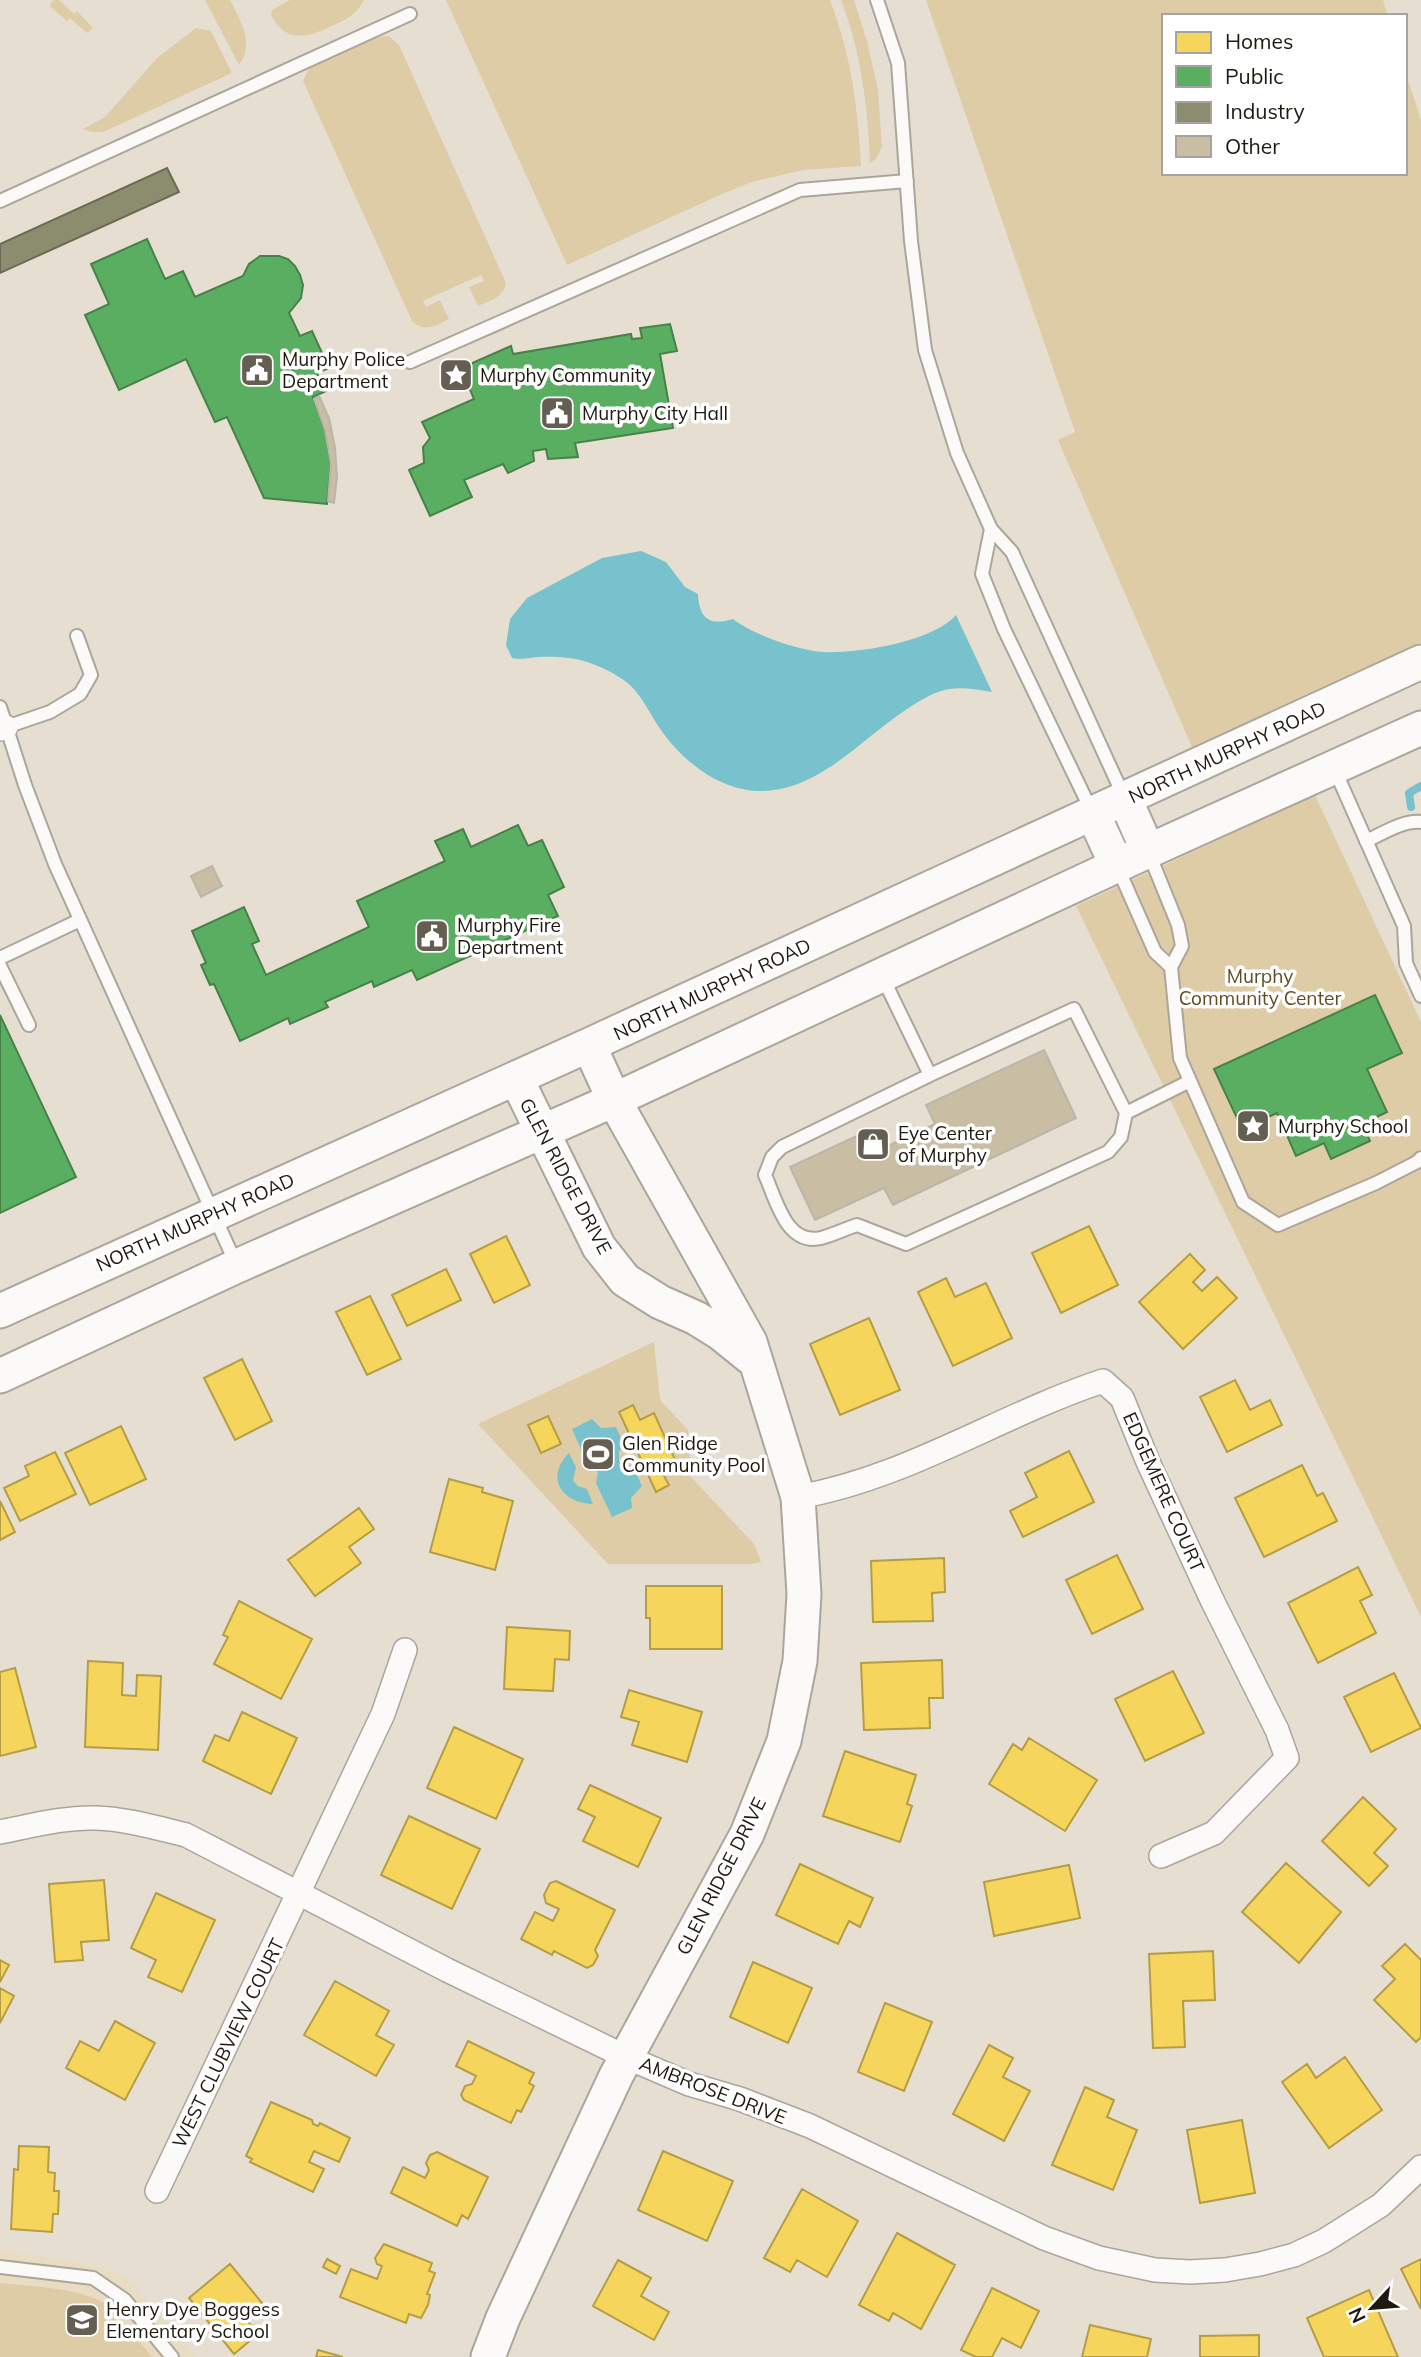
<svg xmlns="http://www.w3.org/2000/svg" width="1421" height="2357" font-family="Mulish,sans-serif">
<rect width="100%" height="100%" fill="#e6dfd1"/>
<!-- built -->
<path fill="#e8dcc3" d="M0,2250L90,2264L124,2276L134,2284L195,2357H0Z"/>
<!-- green -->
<path fill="#decca7" d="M54,0H59L74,14L77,11L93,28L87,33L70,18L67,21L51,7L50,4Z
M205,0H230C241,22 255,43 239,65Z
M290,0H364C357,14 347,19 334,25C308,37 287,45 271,15L272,10Z
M446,0H830C851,54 858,108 861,166L803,170L752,182L722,194L567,265Z
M841,0H854L867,41L878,90L882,147L876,159L870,163C868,107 861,52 841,0Z
M926,0H1383L1388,16H1164V173H1405V71L1421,120V642L1192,747L1058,440L1075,432Z
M196,28L211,31L232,73L103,132H91L83,129L105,117L157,58Z
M389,36L399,45L506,283C503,298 491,300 478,306L469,287L484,281L481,275L423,301L426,307L440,300L449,319C436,326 424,333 412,321L303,81L308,70L313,66L377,37Z
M1315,795L1421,1022V1617L1076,906Z
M654,1342L660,1400L688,1430L691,1477L754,1544L761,1562L753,1564H608L478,1424Z
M0,2283C35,2287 81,2287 111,2307L152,2357H0Z"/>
<!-- water -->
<path fill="#77c2cc" d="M641,551L666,562L685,587L698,594C699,619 710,626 733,619C754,635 797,650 824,652C858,654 934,641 956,615L992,692C979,690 963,687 950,689C935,691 919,701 907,709C861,739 820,790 762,791C722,792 683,762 661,730C651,716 644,699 631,686C623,678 606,669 595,665C577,657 557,656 538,657C527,658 522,660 512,658L506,645L510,619L527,598L602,558Z
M592,1419L601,1428L616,1427L625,1447L619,1451V1461L625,1467L633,1466L642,1486L631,1498L632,1508L612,1517L596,1483L598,1472L587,1463L572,1429Z
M569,1453L576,1467L573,1481L578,1486L587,1489L593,1504C561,1503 545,1477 569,1453Z"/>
<!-- homes -->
<path fill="#f6d55c" stroke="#b59d45" stroke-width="2" d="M1089,1226L1118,1285L1061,1313L1032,1253Z
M506,1236L530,1285L494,1303L470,1254Z
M1190,1254L1205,1270L1193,1282L1202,1291L1217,1277L1237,1298L1183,1349L1139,1302Z
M446,1269L461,1300L407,1326L392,1295Z
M946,1278L955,1297L986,1283L1012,1338L953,1366L918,1292Z
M370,1296L401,1359L367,1375L336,1312Z
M869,1318L900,1390L840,1415L810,1344Z
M242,1359L272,1421L235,1440L204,1378Z
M1235,1380L1250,1410L1270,1400L1282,1425L1227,1452L1200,1397Z
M633,1405L640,1420L654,1413L677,1464L662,1472L669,1485L656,1492L619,1412Z
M548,1416L561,1444L541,1453L528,1425Z
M121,1426L146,1479L90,1505L65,1453Z
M1069,1451L1094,1502L1023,1537L1010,1511L1037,1497L1025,1473Z
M55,1452L76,1494L20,1521L4,1488L29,1476L25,1466Z
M1302,1465L1317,1496L1323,1493L1337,1521L1264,1557L1235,1498Z
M449,1479L483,1488L482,1492L513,1501L495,1570L430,1552Z
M0,1501L15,1532L0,1540Z
M359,1508L374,1529L349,1547L361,1563L315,1596L288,1560Z
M1117,1555L1143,1609L1092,1634L1066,1580Z
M944,1558L945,1592L932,1593L933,1621L873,1622L871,1561Z
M1358,1567L1372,1595L1360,1601L1376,1633L1318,1663L1288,1603Z
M646,1586H722V1649H650V1618H646Z
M239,1601L312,1639L281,1699L214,1664L228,1637L223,1635Z
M507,1627L570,1631L569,1660L555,1659L553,1691L504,1689Z
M942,1660L943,1698H929L930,1728L864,1730L861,1663Z
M88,1661L123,1663L122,1695L136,1696L137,1675L161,1676L158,1750L85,1747Z
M15,1668L36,1747L0,1756V1672Z
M1173,1671L1204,1733L1145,1761L1115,1699Z
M1394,1673L1421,1728L1371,1752L1344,1697Z
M629,1690L702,1712L687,1762L632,1745L639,1722L621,1717Z
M242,1712L297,1738L271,1794L203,1761L215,1735L229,1741Z
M454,1727L523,1759L496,1819L427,1788Z
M1029,1738L1097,1780L1065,1831L989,1784L1013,1744L1022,1750Z
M845,1751L916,1775L907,1804L912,1806L900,1842L823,1816Z
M590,1785L661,1818L638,1867L583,1841L595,1817L578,1809Z
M1363,1797L1396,1829L1374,1853L1388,1866L1369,1886L1322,1841Z
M409,1816L480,1849L452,1909L381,1875Z
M1286,1863L1341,1912L1299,1963L1242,1912Z
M800,1864L873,1898L860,1927L849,1921L838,1944L776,1915Z
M1069,1865L1080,1918L994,1936L984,1882Z
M104,1880L109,1940L81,1942L83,1960L55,1962L49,1884Z
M556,1881L615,1910L595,1950L598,1956L593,1965L587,1968L554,1951L552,1955L521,1939L535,1912L553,1921L559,1909L546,1903L544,1895L550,1883Z
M156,1893L215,1920L182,1992L148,1977L156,1960L131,1948Z
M1405,1944L1421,1960V2037L1416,2042L1374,2000L1395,1979L1382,1966Z
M1213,1951L1215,2000L1183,2001L1185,2047L1153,2048L1149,1954Z
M0,1960L9,1965L0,1982Z
M753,1962L812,1988L788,2043L730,2017Z
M335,1981L389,2011L376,2035L394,2045L376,2076L304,2035Z
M0,1988L14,1996L0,2023Z
M885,2003L932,2022L904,2091L858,2072Z
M115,2021L155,2043L125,2100L66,2068L80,2041L99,2051Z
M468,2041L534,2073L529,2083L534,2086L521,2112L517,2110L511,2123L464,2100L461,2095L465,2086L472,2084L476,2076L456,2066Z
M989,2045L1013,2058L1003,2077L1030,2091L1004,2141L953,2114Z
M1345,2057L1382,2110L1329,2148L1282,2082L1307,2064L1316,2078Z
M1085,2087L1114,2100L1107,2117L1137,2130L1113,2190L1052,2165Z
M271,2102L312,2120L313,2124L318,2126L320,2123L350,2138L339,2162L314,2151L309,2162L324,2169L313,2192L250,2162L252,2159L246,2156Z
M1242,2120L1255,2193L1200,2203L1187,2130Z
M19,2146L49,2147L48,2172L55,2173L54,2191H59L58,2214H53L52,2232L11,2229L14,2169L18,2170Z
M663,2151L733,2181L707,2241L638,2210Z
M437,2152L488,2177L468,2219L462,2215L457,2226L391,2193L403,2167L425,2178L429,2170L426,2163L430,2155Z
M802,2189L858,2221L827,2277L797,2260L790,2272L764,2258Z
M897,2233L955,2265L921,2329L893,2313L889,2321L859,2305Z
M384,2244L432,2263L429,2271L435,2273L427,2294L430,2295L428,2305L421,2318L409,2314L406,2323L340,2297L351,2269L377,2279L382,2266L377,2264L375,2258Z
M327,2259L340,2266L336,2274L323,2267Z
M1421,2259V2309L1401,2269Z
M618,2260L651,2278L641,2296L669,2312L654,2340L593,2306Z
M230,2264L262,2303L245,2318L258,2334L234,2354L189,2298Z
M992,2288L1039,2311L1021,2348L1002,2338L992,2357H976L961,2350Z
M1369,2290L1398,2357H1324L1307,2318Z
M1090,2325L1151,2339L1147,2357H1082Z
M1259,2335V2357H1200V2336Z
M318,2350L343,2357H316Z"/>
<!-- public -->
<path fill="#5aae61" stroke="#488148" stroke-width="2" d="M147,239L165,279L183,271L195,297L243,276L249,264L260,256H279L288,259L295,266L300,275L303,285L301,298L289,313L300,336L312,331L329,368L317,373L326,391L313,397L325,430L331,464L327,504L264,498L227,417L215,422L186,359L119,390L85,315L109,304L91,264Z
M670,324L677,351L660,354L673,428L575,443L578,457L548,459L546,449L533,451L534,461L508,473L503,464L464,480L472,497L430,516L409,470L424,463L423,447L430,438L422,422L474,399L461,368L511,346L513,354L631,334L632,339L642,338L640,328Z
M518,825L528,846L542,840L564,887L548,895L558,916L417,980L412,970L374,987L372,981L325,1002L328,1007L290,1024L288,1018L240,1041L214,984L210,985L201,965L206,963L192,931L244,907L259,941L252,944L266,975L369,927L357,901L445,861L435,841L463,829L471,847Z
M1375,995L1402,1053L1367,1069L1387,1112L1362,1124L1370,1141L1331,1159L1324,1143L1296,1156L1277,1113L1242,1129L1214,1069Z
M0,1015L76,1177L0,1213Z"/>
<!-- industry -->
<path fill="#8c8c6e" stroke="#6b6a52" stroke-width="2" d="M167,168L179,192L0,273V244Z"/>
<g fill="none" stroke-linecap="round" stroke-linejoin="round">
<!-- stream -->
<path stroke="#77c2cc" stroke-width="8" d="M1411,807L1409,793L1421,786"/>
</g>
<!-- building -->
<path fill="#c9bda3" stroke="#bbb5aa" stroke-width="2" d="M319,396L329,418L335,448L337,477L334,503L328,501L331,464L325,430L314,399Z
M212,866L222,886L201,897L191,876Z
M1044,1050L1076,1118L893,1205L884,1188L815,1220L790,1167L863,1133L873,1153L935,1124L926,1105Z"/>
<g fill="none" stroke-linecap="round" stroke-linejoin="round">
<!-- lane casing -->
<g stroke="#aba59b" stroke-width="16">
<path id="lane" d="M877,0L898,63L911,241L925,350L957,453L991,529L1012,552L1124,797
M0,201L410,14
M410,362L800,190L907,181
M991,529L982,574L1004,629L1092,812
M0,707L25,785L55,864L237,1266
M6,727L50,712L80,694L91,675L77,636
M1334,768L1404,926L1406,963L1421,996
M1366,841C1382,834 1403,820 1421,822
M1148,851L1178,925L1182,946L1171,967L1180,1058L1243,1202L1278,1225L1376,1183L1417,1162L1421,1158
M1117,866L1155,952L1171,967
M0,958L80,920
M0,966L29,1025
M882,976L930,1075L1074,1009L1126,1113L1121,1137L1108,1152L906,1244L857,1225C845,1229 833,1235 821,1238C786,1246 776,1199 765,1175L772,1157L782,1147L930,1075
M1126,1113L1190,1081
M0,2267L93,2278L125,2300L172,2357"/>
</g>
<!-- street casing -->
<g stroke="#aba59b" stroke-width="26">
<path id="street" d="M0,729L6,727
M798,1497C907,1478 1000,1415 1103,1381L1122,1398L1148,1462L1212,1600L1277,1730L1287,1758L1214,1833L1161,1856
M0,1832C31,1826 64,1817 96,1818C127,1819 157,1828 186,1835L447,1970L626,2057L689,2084L740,2099L810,2126L1044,2238L1099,2258L1155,2270L1190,2272L1225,2270L1260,2264L1294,2255L1324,2241L1381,2205L1421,2167
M157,2191L383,1714L405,1650"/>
</g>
<!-- secondary casing -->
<g stroke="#aba59b" stroke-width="37">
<path id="secondary" d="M1125,799L1148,851
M1093,814L1117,866
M516,1078L599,1247L625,1280L660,1302L696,1318L720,1333L751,1358
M0,1311L589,1045L1421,662
M0,1376L237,1266L614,1100L1133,858L1421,728
M488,2357L503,2318L616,2076L747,1834L784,1741L800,1661L804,1594L798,1497L750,1342L614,1100L589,1045"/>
</g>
<!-- lane -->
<use href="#lane" stroke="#fbfaf8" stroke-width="12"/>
<!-- street -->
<use href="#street" stroke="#fbfaf8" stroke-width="23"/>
<!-- secondary -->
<use href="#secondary" stroke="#fbfaf8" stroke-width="33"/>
</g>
<!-- icons -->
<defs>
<g id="civic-square" transform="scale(1.75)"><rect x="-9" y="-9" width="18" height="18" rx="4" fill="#645e53" stroke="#fff"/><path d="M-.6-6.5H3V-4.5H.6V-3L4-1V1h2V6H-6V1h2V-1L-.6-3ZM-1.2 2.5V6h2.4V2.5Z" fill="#fff"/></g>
<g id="sight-square" transform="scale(1.75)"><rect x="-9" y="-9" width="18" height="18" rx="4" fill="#645e53" stroke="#fff"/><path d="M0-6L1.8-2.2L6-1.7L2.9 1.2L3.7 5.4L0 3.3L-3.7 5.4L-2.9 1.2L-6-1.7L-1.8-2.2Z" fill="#fff"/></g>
<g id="shop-square" transform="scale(1.75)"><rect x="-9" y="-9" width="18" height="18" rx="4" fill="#645e53" stroke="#fff"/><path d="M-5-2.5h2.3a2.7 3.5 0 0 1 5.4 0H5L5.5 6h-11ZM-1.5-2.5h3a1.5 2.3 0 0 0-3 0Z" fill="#fff"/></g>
<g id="stadium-square" transform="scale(1.75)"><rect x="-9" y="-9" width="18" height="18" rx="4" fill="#645e53" stroke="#fff"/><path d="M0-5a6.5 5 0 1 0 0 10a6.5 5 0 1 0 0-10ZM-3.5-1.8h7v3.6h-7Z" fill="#fff"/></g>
<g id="school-square" transform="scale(1.75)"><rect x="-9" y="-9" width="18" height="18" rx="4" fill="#645e53" stroke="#fff"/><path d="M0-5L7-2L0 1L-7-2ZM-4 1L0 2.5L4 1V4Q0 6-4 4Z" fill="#fff"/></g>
</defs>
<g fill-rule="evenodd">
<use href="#civic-square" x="257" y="370"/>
<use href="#sight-square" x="456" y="375"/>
<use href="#civic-square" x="557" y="413"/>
<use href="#civic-square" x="432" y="936"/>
<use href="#sight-square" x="1253" y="1126"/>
<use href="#shop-square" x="873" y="1144"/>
<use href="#stadium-square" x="598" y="1454"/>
<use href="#school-square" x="82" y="2320"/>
</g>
<g text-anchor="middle" stroke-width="7" stroke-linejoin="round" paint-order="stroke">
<!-- poi labels -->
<g font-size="19" fill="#1e190f" stroke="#fff" text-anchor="start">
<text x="282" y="366">Murphy Police<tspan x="282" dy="22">Department</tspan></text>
<text x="480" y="382">Murphy Community</text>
<text x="582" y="420">Murphy City Hall</text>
<text x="457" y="932">Murphy Fire<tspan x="457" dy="22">Department</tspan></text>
<text x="1278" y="1133">Murphy School</text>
<text x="898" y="1140">Eye Center<tspan x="898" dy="22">of Murphy</tspan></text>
<text x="622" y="1450">Glen Ridge<tspan x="622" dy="22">Community Pool</tspan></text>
<text x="106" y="2316">Henry Dye Boggess<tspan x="106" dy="22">Elementary School</tspan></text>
</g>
<!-- street labels -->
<g font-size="19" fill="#1e190f" stroke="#fff">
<text transform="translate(1227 752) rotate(-25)" y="7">NORTH MURPHY ROAD</text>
<text transform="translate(712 989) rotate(-25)" y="7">NORTH MURPHY ROAD</text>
<text transform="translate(566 1176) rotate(62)" y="7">GLEN RIDGE DRIVE</text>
<text transform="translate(195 1222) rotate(-24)" y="7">NORTH MURPHY ROAD</text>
<text transform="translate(1164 1492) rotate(66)" y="7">EDGEMERE COURT</text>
<text transform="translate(721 1876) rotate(-63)" y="7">GLEN RIDGE DRIVE</text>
<text transform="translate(228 2043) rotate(-64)" y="7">WEST CLUBVIEW COURT</text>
<text transform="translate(713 2090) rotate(21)" y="7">AMBROSE DRIVE</text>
</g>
<!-- park labels -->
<g font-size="19" fill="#5f4c23" stroke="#fff">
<text x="1260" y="983">Murphy<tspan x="1260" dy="22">Community Center</tspan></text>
</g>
</g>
<!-- legend -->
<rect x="1162" y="14" width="245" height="161" fill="#ffffff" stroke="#a5a39f" stroke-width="2"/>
<rect x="1176" y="32" width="35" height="21" fill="#f6d55c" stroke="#a5a39f" stroke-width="2"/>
<text x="1225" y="49" font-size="21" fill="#1e190f">Homes</text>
<rect x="1176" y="66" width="35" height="21" fill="#5aae61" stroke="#a5a39f" stroke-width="2"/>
<text x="1225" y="84" font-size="21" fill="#1e190f">Public</text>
<rect x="1176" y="102" width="35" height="21" fill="#8c8c6e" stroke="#a5a39f" stroke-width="2"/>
<text x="1225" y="119" font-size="21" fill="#1e190f">Industry</text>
<rect x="1176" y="136" width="35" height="21" fill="#c9bda3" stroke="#a5a39f" stroke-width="2"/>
<text x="1225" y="154" font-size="21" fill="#1e190f">Other</text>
<!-- north arrow -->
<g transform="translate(1372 2308) rotate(244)" stroke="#ffffff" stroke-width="5" paint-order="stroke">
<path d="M0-5L12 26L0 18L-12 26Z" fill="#1e190f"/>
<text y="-10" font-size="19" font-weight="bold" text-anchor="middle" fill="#1e190f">N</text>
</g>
</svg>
